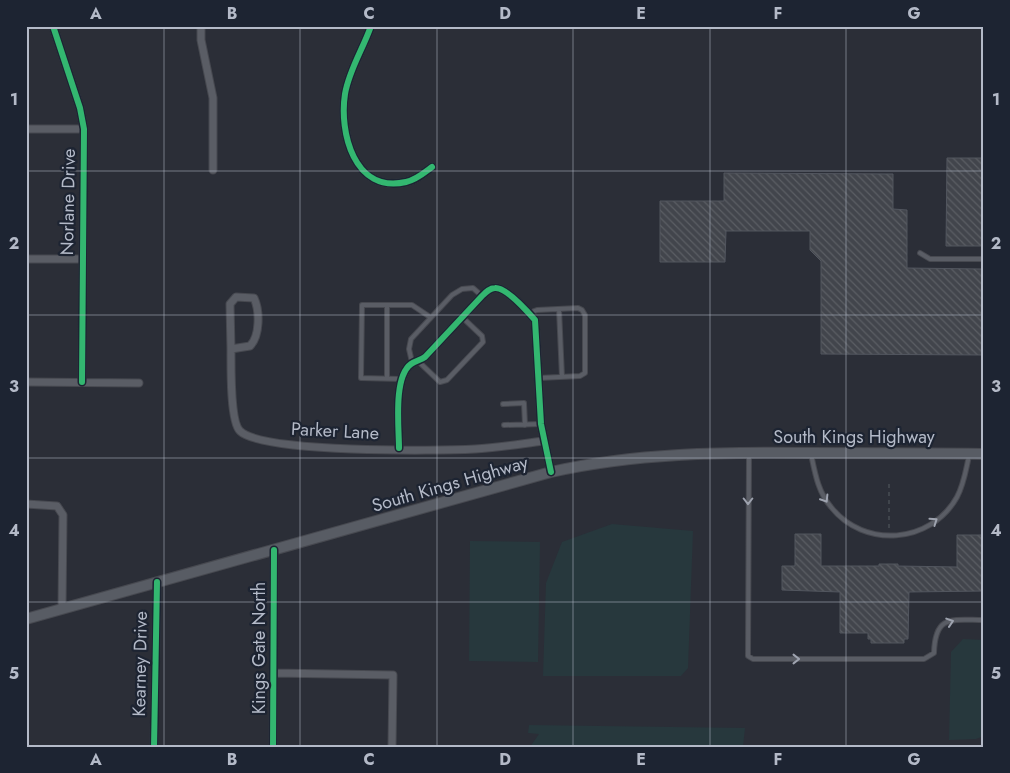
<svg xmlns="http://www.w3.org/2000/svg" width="1010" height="773" font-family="Jost,sans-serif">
<defs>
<pattern id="building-back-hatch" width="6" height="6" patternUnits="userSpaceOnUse" patternTransform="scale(1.25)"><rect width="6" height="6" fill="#42454c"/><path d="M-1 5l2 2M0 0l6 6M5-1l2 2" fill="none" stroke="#5b5e64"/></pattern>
</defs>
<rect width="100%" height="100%" fill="#2b2e37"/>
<!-- pitch -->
<path fill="#27383d" d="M612,524L693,531L688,668L681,676H543L546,583L562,542Z
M470,541L540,542L538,662L469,661Z
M963,639L984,640V736L976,739L949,740L951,652Z
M529,725L745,728L743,747H530L539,734L528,733Z"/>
<!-- building -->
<path fill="url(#building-back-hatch)" stroke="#52565f" d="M947,158H984V246H946Z
M724,173L893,174V209L907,210V268L982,269V355L821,354V261L810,250V231H726L725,262H660V201H724Z
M795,534H821V566H879V564H898V566L957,567V535H982L984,591L909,592L908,639H904V643H871V639H868V633H840V592L782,590V566H795Z"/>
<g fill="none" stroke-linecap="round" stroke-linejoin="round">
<!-- service casing -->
<g stroke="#474950" stroke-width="6">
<path id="service" d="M920,253L930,259H984
M559,309L562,377
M529,313L537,310L578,308L582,310L585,315V373L580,376L539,378
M412,362L409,349L411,339L452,295L462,289L473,288L482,296
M419,362L440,382L447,380L483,342L482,336L463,318
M387,378V305
M401,379L361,378L362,305H412L430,317
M503,404L524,403L525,425
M504,425L541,424
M749,454L748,656L753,659H924L934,653C935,614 952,620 984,620
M811,454C815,473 818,492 831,507C864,549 931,544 957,497C964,484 966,469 969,456"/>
</g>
<!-- minor casing -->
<g stroke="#474950" stroke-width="9">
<path id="minor" d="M53,26L80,108L84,129L82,382
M201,26V40L213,98V170
M371,26C363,49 349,70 345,94C339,132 354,194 406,182C416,180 424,173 432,167
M26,129H84
M26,259H83
M236,297L254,298C260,311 260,336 250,346L231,349L230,304Z
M231,349C231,364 230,422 240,431C262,453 438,451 475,449C497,448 520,444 543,441
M26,382L139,383
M399,448C399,428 393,377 411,364C415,361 421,360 425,357L482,296C486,292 490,288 495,288C506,287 528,312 535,320L541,424L551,472
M26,504L57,506L63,515L62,609
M274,673L393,675L392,747
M154,747L157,582
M273,747L274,550"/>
</g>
<!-- secondary casing -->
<g stroke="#474950" stroke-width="12">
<path id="secondary" d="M26,619L551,472C636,453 721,452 808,453C867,453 925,453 984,454"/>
</g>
<!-- path -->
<path stroke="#575c62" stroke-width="1" stroke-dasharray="4 4" stroke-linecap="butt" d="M889,528V481"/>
<!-- service -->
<use href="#service" stroke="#5a5d65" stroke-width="4"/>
<!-- minor -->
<use href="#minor" stroke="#5a5d65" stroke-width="7"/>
<!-- secondary -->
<use href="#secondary" stroke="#585c64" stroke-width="10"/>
<!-- cycleway casing -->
<g stroke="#1d2432" stroke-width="9">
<path id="cycleway" d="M53,26L80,108L84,129L82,382
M371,26C363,49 349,70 345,94C339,132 354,194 406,182C416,180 424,173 432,167
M399,448C399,428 393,377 411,364C415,361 421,360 425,357L482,296C486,292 490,288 495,288C506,287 528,312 535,320L541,424L551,472
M154,747L157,582
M273,747L274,550"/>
</g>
<!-- cycleway -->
<use href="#cycleway" stroke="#33b770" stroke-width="6"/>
</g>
<!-- one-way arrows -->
<defs><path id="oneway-chevron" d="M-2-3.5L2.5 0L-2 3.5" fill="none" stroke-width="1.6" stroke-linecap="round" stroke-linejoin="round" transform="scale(1.25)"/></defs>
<g stroke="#9ea3af">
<use href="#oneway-chevron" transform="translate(825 499) rotate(58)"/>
<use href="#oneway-chevron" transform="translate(748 501) rotate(90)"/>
<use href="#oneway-chevron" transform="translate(934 521) rotate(-35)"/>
<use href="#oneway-chevron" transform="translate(950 622) rotate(-18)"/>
<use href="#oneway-chevron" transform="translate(796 659)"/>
</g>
<!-- grid -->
<path fill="none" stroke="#b4bac8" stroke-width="1" stroke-opacity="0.55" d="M164,26V747M300,26V747M437,26V747M573,26V747M710,26V747M846,26V747M26,171H984M26,315H984M26,458H984M26,602H984"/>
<g text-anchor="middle" stroke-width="4.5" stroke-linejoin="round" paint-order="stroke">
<!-- street labels -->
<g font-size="18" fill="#b4bac8" stroke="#1d2432">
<text transform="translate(68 202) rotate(-89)" y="6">Norlane Drive</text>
<text transform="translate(335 431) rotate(3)" y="6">Parker Lane</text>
<text x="854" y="443">South Kings Highway</text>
<text transform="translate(450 484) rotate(-16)" y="6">South Kings Highway</text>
<text transform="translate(259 648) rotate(-90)" y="6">Kings Gate North</text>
<text transform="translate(140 664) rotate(-89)" y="6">Kearney Drive</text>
</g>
</g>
<!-- border -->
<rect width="1010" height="773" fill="none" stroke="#1d2432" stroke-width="55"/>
<rect x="28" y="28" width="954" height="718" fill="none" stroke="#b4bac8" stroke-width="2"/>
<g font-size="16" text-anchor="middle" font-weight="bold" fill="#b4bac8">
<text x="96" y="19">A</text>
<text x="232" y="19">B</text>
<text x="369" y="19">C</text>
<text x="505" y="19">D</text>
<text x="641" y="19">E</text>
<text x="778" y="19">F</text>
<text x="914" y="19">G</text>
<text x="14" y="105">1</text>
<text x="996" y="105">1</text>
<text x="14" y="249">2</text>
<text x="996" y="249">2</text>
<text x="14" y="392">3</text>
<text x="996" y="392">3</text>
<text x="14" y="536">4</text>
<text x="996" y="536">4</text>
<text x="14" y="679">5</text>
<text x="996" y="679">5</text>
<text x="96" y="765">A</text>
<text x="232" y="765">B</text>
<text x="369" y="765">C</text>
<text x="505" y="765">D</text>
<text x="641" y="765">E</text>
<text x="778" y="765">F</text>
<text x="914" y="765">G</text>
</g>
</svg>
